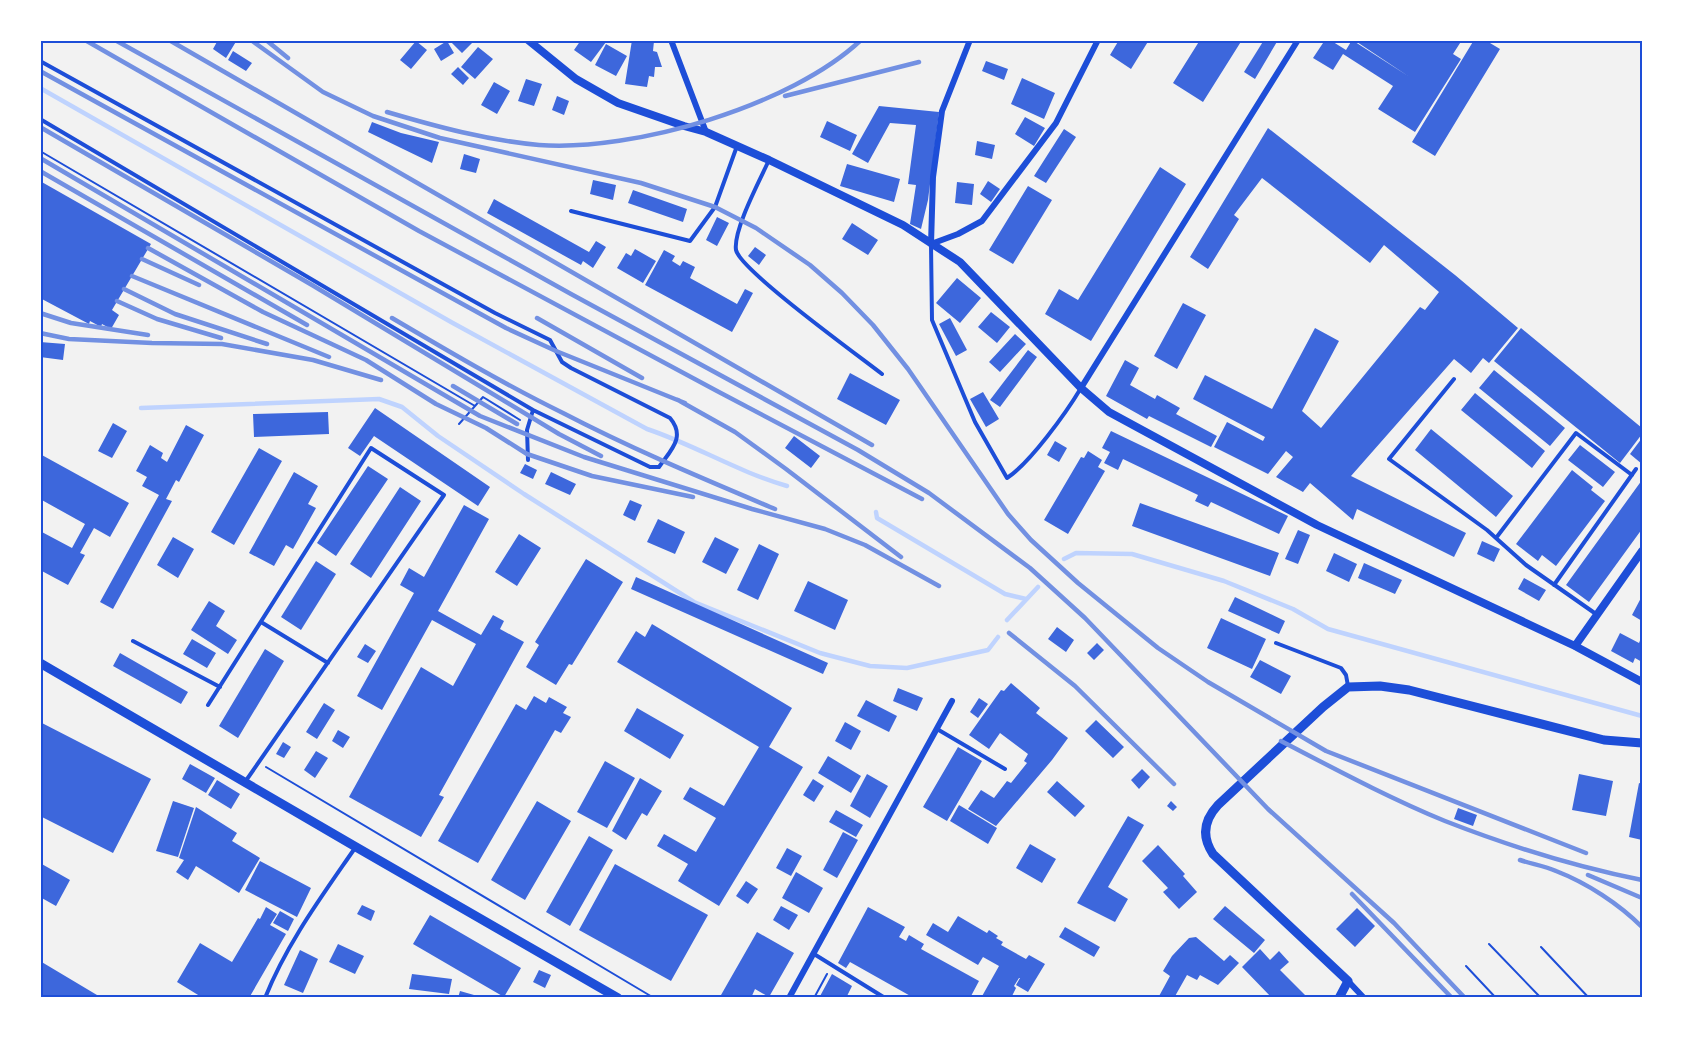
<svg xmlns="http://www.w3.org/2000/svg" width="1683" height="1038" font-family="'DM Sans',sans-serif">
<rect width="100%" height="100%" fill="#f2f2f2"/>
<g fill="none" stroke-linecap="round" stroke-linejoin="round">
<!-- stream -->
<path stroke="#bfd3fe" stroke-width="4.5" d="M40,88L451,322L647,429C695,445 738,472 787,486
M141,408L379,399L402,407L438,436L524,494L694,602L820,653L870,666L907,668L988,650L998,637
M876,512L877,518L1005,594L1026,599
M1064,559L1076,553L1132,554L1224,581L1293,609L1328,629L1642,716
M1007,620L1038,587"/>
</g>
<!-- building -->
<path fill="#3d67dc" d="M218,40H237L226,58L213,49Z
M452,40H475L462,53L451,42Z
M581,40H604L606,42L591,62L574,50Z
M632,40L654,41L653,51L657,52L662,67H655L654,77L649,76L647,87L625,84Z
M1119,40H1149L1131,69L1110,55Z
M1200,40H1242L1203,102L1173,83Z
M1264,40H1278L1255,79L1244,72Z
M1325,40H1330L1346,50L1352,40L1408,76L1354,40H1462L1453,54L1461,59L1415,132L1378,109L1393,86L1343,54L1333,70L1313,58Z
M1474,40H1485L1500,49L1435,156L1412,142Z
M416,41L427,50L411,69L400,60Z
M447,41L454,53L441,61L434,49Z
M606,44L627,56L616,76L595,65Z
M478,47L493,59L475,79L461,67Z
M233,51L252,63L246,71L228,60Z
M986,61L1008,69L1004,80L982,71Z
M458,67L469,78L463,85L451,74Z
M1022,78L1055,93L1044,119L1011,104Z
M526,79L542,84L534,106L518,101Z
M494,82L510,91L497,114L481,105Z
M557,96L569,101L564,115L552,110Z
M879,106L939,112L928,200L921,229L910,224L916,185L908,184L916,125L890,123L868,163L852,154Z
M1025,117L1045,128L1034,146L1015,134Z
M827,121L857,135L850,151L820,137Z
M372,122L401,133L439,142L432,163L368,132Z
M1268,128L1455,275L1518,328L1489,363L1483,358L1471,373L1454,359L1351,476L1466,533L1454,557L1357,509L1353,520L1310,483L1303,492L1276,477L1293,457L1286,451L1268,474L1214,447L1227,422L1263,441L1265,437L1193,399L1205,375L1272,409L1315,328L1339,341L1302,411L1321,428L1420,307L1425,310L1439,292L1384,245L1370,263L1262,178L1234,215L1239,219L1208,269L1190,257Z
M1064,129L1076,137L1046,183L1034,176Z
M977,141L995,145L992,159L975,155Z
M464,154L480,159L476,173L460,169Z
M847,164L900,179L894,202L840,186Z
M1160,167L1186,184L1091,341L1045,314L1059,289L1078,300Z
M593,180L616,185L613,200L590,194Z
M40,181L151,244L112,310L119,315L111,329L102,324L101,327L90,321L89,324L40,298Z
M988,181L1000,189L991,202L980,194Z
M957,182L974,184L972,205L955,203Z
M1028,186L1052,200L1013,264L989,250Z
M633,190L687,209L683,222L628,203Z
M494,199L589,252L596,241L606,247L593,268L583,261L581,265L487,213Z
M717,217L729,223L717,246L706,240Z
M852,223L878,240L868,255L842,239Z
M755,247L766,255L759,265L748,256Z
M635,249L656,261L643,283L617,268L626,253L631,256Z
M664,250L675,256L672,261L680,266L683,261L695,267L690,278L737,304L745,289L753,293L732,332L645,285Z
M957,278L981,298L960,323L936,303Z
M1183,303L1206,315L1177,369L1154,356Z
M991,312L1010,327L997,343L978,327Z
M950,318L967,350L956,356L939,324Z
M1521,328L1642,428V434L1620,463L1494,361Z
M1015,334L1026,344L1000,372L989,362Z
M40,342L65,344L63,360L40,357Z
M1028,350L1037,357L1000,407L990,400Z
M1125,360L1139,368L1130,385L1155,399L1157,395L1180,408L1176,414L1217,436L1211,447L1149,416L1147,419L1106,396Z
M1494,370L1565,428L1550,446L1479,388Z
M850,373L900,400L886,425L837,399Z
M983,392L999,419L986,427L970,399Z
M1475,393L1545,451L1532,468L1461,410Z
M375,408L490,487L478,506L374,436L360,456L348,448Z
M328,412L329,434L254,437L253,414Z
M113,423L127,431L112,458L98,451Z
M186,425L204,435L179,482L176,480L166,499L172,501L113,609L100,602L159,495L142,486L147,477L136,471L150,445L163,453L161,458L167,462Z
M1431,429L1513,496L1496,517L1415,450Z
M1111,431L1288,516L1279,534L1211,502L1208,507L1195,501L1198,495L1123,459L1118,470L1104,463L1110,452L1102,448Z
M794,436L820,456L811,468L785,448Z
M1642,438V464L1630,454Z
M1055,441L1067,448L1059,462L1047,455Z
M1580,445L1615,472L1603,487L1568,460Z
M259,448L282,461L234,545L211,532Z
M1088,451L1102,460L1098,467L1105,471L1068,534L1044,520L1081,457L1084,458Z
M40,454L129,503L110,537L94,528L80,553L85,555L68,585L40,570V531L72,548L85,524L40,499Z
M525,464L537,470L533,479L520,473Z
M368,466L388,479L336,556L317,543Z
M1572,470L1593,487L1591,490L1605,501L1556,566L1542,555L1538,561L1516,544Z
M294,472L318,486L308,504L316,508L293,549L286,545L274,566L249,553Z
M551,472L576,484L570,495L545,484Z
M1642,480V529L1589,602L1566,585Z
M400,487L421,501L371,578L350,564Z
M630,500L642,505L635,521L623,515Z
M1140,503L1279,553L1270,576L1132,526Z
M464,505L489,519L438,611L481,635L493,615L504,621L500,629L524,642L439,795L444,797L421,837L349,797L421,667L453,686L476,644L432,620L382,710L357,696L414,593L400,585L409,568L424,577Z
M658,519L685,532L675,554L647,542Z
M1298,530L1310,535L1298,564L1285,559Z
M519,534L541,548L517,586L495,572Z
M173,537L194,549L178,578L157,565Z
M715,537L739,549L726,574L702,562Z
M1482,541L1500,549L1494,562L1477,554Z
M759,544L779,554L758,600L737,590Z
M1334,553L1357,564L1349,582L1326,571Z
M586,559L623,582L572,665L569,664L556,685L526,667L539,645L535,642Z
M316,561L336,574L301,630L281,617Z
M1364,563L1402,580L1395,594L1358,578Z
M636,577L828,663L823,674L631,589Z
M1524,578L1546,590L1539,601L1518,589Z
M808,581L848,600L835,630L794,611Z
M1642,596V621L1632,615Z
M1235,597L1285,621L1279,634L1228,611Z
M209,601L225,611L216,626L237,640L228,654L191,630Z
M1221,618L1266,639L1252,669L1207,648Z
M652,624L792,708L769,747L803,767L719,906L678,881L688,864L657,846L664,834L696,852L716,818L683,799L690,787L724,806L759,747L617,662L636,631L645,637Z
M1057,627L1074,640L1066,652L1048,639Z
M1620,633L1639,643L1641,638L1642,639V662L1635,658L1633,663L1611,651Z
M192,639L216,653L207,668L183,654Z
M1097,643L1104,650L1094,660L1087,653Z
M365,644L376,651L368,663L357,657Z
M265,649L284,661L238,738L219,726Z
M120,653L188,692L181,704L113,666Z
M1260,660L1291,676L1281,694L1250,677Z
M1011,683L1040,708L1036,713L1068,738L1052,760L996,826L968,809L981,790L994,798L1007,781L1011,783L1027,763L1024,761L1028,754L1000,733L989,749L969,735L1001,690L1004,691Z
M898,688L923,698L917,711L893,701Z
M534,696L546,703L549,697L567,707L563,713L571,717L561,733L555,730L478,863L438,841L516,704L526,710Z
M979,698L988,704L978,718L970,712Z
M866,700L897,716L889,732L857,716Z
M324,703L335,710L317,739L306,732Z
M637,708L684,735L670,759L624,731Z
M1096,720L1124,747L1113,758L1085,731Z
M40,722L151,779L113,853L40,816Z
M845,722L861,731L851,750L835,741Z
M338,730L350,737L343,748L332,741Z
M283,742L291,747L284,758L276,754Z
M958,747L982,761L947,821L923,807Z
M316,751L328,758L315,778L304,770Z
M828,756L861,776L851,793L818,773Z
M605,761L635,778L607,828L577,812Z
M190,764L215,778L206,793L182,779Z
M1142,769L1150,777L1139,789L1131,780Z
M867,774L888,786L870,818L850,806Z
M1579,774L1613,781L1606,816L1572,810Z
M640,778L662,791L647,816L642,813L626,840L612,831Z
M813,779L824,786L814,802L803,795Z
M217,780L240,794L231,809L208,795Z
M1057,781L1085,806L1075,817L1047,792Z
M1639,783L1642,784V840L1629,837Z
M173,801L194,808L178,857L156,851Z
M537,801L571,821L525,900L491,880Z
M1171,801L1177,807L1173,811L1167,806Z
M959,805L997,828L988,844L950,821Z
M196,807L237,833L232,841L260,858L239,893L196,866L188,880L176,872L184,860L179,858Z
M1458,808L1477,815L1473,826L1454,819Z
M836,810L863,825L856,837L829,822Z
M1128,816L1144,825L1108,887L1128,899L1115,922L1077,903Z
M843,832L858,840L837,878L823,870Z
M589,836L613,850L570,926L546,912Z
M1030,844L1056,859L1042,883L1016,868Z
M1158,845L1185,874L1183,876L1197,892L1179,909L1163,892L1168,888L1142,861Z
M787,848L802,856L791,876L776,868Z
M260,861L311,888L297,917L245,890Z
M40,863L70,880L56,906L40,897Z
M615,864L708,915L671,981L579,930Z
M796,872L823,888L809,913L782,898Z
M746,881L758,889L748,904L736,896Z
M362,905L375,911L371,921L357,914Z
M781,906L798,915L789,930L773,920Z
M1225,906L1265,940L1254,953L1213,919Z
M266,907L277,914L270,925L286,934L249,998H203L177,982L200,943L232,962L258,918L260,919Z
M868,907L905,927L899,937L906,941L909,935L924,944L921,949L979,981L970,998H914L850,962L846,968L838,963Z
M1357,908L1375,926L1355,947L1336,929Z
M280,911L294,919L288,931L273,923Z
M430,915L521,968L504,997L413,944Z
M958,916L987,933L989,930L998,936L996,938L1003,942L1001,945L1026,959L1029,955L1045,964L1028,992L1016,985L1020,978H1019L1014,986L1016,988L1011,998H981L999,966L983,957L978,965L926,935L933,923L948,932Z
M1065,927L1100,947L1094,957L1059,937Z
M757,932L794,953L769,997L755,989L751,998H726L721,995Z
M1196,937L1224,961L1230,955L1239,963L1218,985L1200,975L1197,980L1187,975L1174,998H1158L1170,976L1163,971L1172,956L1189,938Z
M338,944L364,956L355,974L329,962Z
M1260,949L1270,960L1279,951L1289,962L1280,970L1308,998H1272L1242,967Z
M300,950L318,959L303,993L284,985Z
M40,961L102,998H40Z
M539,970L551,975L545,988L533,982Z
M412,974L452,979L449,994L409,989Z
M832,974L852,986L846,998H819Z
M460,991L481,997V998H458Z"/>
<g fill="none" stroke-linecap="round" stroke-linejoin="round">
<!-- path -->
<path stroke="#1d4ed8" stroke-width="2" d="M40,151L475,406
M459,424L483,397L520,420
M266,767L654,998
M1489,944L1541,998
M1541,947L1589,998
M1466,966L1496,998
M814,998L827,974"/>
<!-- service -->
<path stroke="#1d4ed8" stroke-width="4" d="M40,61L495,313L550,340L562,362L571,368L670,418C686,437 671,450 659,467H650L533,410L40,119
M769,160C760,180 733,230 736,250C740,270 859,356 882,374
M571,211L690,241L715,207L737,146
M931,245L932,320L975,422L1007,478C1030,463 1066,413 1081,388
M1454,379L1389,459L1487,530L1526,565L1596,614
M528,460L527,430L533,410
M1496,538L1576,433L1632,475
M1554,585L1636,469
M261,622L328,663
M133,641L220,687
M1276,643L1341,668L1346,675L1348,686
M208,705L371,448L444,495L245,782
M937,729L1005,769
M814,954L885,998
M265,998C287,943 322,896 355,848"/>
<!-- minor -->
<path stroke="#1d4ed8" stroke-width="6" d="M671,40L706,132
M970,40L942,111L933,177L931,244L958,234L982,221L1056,123L1098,40
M1081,388L1298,40
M1348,981L1364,998
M789,998L952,701"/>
<!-- tertiary -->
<path stroke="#1d4ed8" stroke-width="8" d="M528,40L576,79L618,103L684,126L706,132L769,160L903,225L960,262L1081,388L1109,412L1317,525L1575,646L1642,682
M1575,646L1642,551"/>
<!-- secondary -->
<path stroke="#1d4ed8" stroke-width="9" d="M40,663L356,847L618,998
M1339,998L1348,981L1213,854C1201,836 1204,820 1218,805L1323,707L1348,687L1380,686L1409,690L1604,740L1642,743"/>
<!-- rail -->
<path stroke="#7290e2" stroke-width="4.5" d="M85,40L419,231L717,391L922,499
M115,40L571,294L858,450L929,493L1030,568L1085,618L1268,809L1394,923L1465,998
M169,40L872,445
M251,40L323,92L373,116L440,138L641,183L715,207L756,228L810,265L842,293L873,325L908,369L1008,514L1031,540L1078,583L1158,648L1208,682L1326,751L1586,853
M266,40L288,58
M40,71L506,328L556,351L685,403
M785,96L919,62
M387,112C438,127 486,140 539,145C633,152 791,106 861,40
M40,127L312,285L559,434L601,456
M40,158L480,416L584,457L752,509L825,529L865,545L939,586
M40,171L307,325
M148,248L263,312L366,360L436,404L486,428L527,454L592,476L693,497
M142,259L199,285
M132,276L329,357
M124,289L175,314L267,344
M117,301L157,319L221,338
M40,313L71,323L148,335
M392,318C448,351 504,384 563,413C632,449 704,479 775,509
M537,318L642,378
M40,333L69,339L152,343L222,344L313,360L381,380
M453,386L517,424
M678,400L735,432L786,469L901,557
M1009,633L1075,686L1174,784
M1281,741C1335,769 1389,798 1445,821C1509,846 1576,867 1642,880
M1520,860C1532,864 1545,866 1556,871C1587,883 1619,904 1642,927
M1588,875L1642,898
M1352,894L1452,998"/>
</g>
<!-- border -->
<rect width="1683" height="1038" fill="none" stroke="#ffffff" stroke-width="84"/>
<rect x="42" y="42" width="1599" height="954" fill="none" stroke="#1d4ed8" stroke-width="2"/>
</svg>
